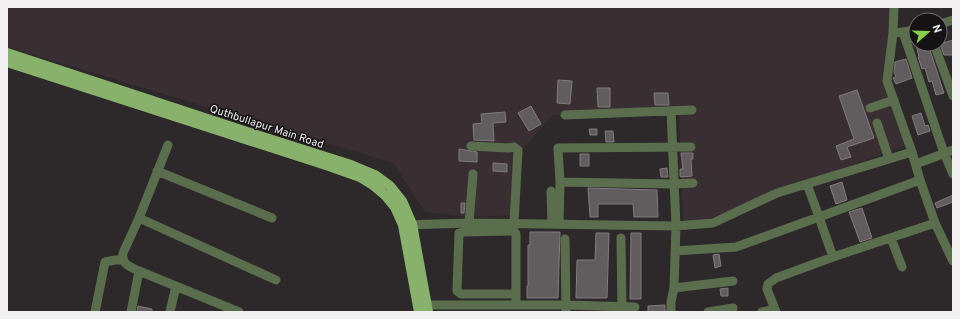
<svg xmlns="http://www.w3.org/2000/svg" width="960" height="319" font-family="Overpass,sans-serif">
<rect width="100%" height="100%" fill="#2d292a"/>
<!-- built -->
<path fill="#392e32" d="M7,7H892L886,69L912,143L683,228L679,113L553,115L522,150L513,215L471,217L425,212L393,163L7,47Z"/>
<!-- building -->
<path fill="#615d5e" stroke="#807b7d" d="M953,40V55H944L940,44Z
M916,44H928L944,93L936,95L932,81L929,82L925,68L922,69L918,57H919Z
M906,59L912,78L896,84L893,78L896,77L894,72L895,62Z
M558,80L572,81L570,104L557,103Z
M597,88H610V107H598Z
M857,90L874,138L847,147L851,157L841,160L836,146L854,139L839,96Z
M654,93H668L669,105H655Z
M531,106L541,124L529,131L518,113Z
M505,112L506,122L493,123L494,141L474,140L473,124L482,123L481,114Z
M921,113L925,126L928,125L930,131L918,135L912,116Z
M589,129H597V135H590Z
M605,131H613L614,142H606Z
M459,149L477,152V162L459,161Z
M681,153H693V159H691L692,176L681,177L680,176V169H683Z
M580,154H589V166H580Z
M493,163L507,164V172L493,171Z
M667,168L668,177H661L660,169Z
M842,182L847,200L836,204L830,186Z
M588,188L657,190L658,217H634L633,204H598V217H590Z
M953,195V202L937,208L935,203Z
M461,203H465L464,213H461Z
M862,208L872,238L860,242L849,212Z
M530,232H560L558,298H527V286H528V245H530Z
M596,233H609L607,298H576L577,260H595Z
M631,233H641V299H630Z
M719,254L721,266L715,268L713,255Z
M728,288V296H721L720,289Z
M665,305V312H648V306Z
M138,306L152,309V312H137Z"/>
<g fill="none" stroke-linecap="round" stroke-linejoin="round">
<!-- minor -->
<path stroke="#5a6e4d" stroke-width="9" d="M940,24L953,20
M916,30L903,32L944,153L953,174
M903,32L893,33L887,81L912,152L920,180L935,223L953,261
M893,33L894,7
M934,44L953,96
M870,108L894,100
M565,115L692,110
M877,123L889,159
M471,146L508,148L514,147L518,150L514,223
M916,164L953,150
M157,171L272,218
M560,182L674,184L693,183
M807,184L819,217L920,180
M551,191L552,224
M139,218L276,280
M469,223L473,174
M559,224L560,182L558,148L691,147
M404,225L469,223L676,226L713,223L777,193L912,152
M621,238L622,311
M891,238L902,267
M565,239L566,312
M675,251L736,247L819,217L833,257L935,223
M139,271L239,312
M674,288L733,281
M427,305H566L635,307
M516,305V234L514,231L463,232L459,233L457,291L461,294H516
M95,312L105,262L115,260H122
M131,312L139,271C130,267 121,264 123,253L139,218L168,145
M170,312L176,286
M671,312V302L674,288L676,226L671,111
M708,312L733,308
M762,312L775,309
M776,312L767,289L768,284L776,278L833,257"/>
<!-- major -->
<path stroke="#88b26c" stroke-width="10" d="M7,53L247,132L351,165L375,175L390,186L402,201L412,224L428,312
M7,62L329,166L360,177L373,185L386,196L395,207L403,225L419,312"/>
</g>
<g text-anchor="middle" stroke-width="3" stroke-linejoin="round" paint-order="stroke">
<!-- street labels -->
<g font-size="11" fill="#f2f0f1" stroke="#141213">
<text transform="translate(267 126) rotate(18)" y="4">Quthbullapur Main Road</text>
</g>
</g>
<!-- border -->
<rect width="960" height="319" fill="none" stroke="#f2f0f1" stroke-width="16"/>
<!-- north arrow -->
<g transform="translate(928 32) rotate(70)"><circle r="19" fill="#141213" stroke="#6d6b6c"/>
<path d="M0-3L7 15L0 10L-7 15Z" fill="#86cf4b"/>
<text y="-6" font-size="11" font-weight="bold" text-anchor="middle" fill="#f2f0f1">N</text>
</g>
</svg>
